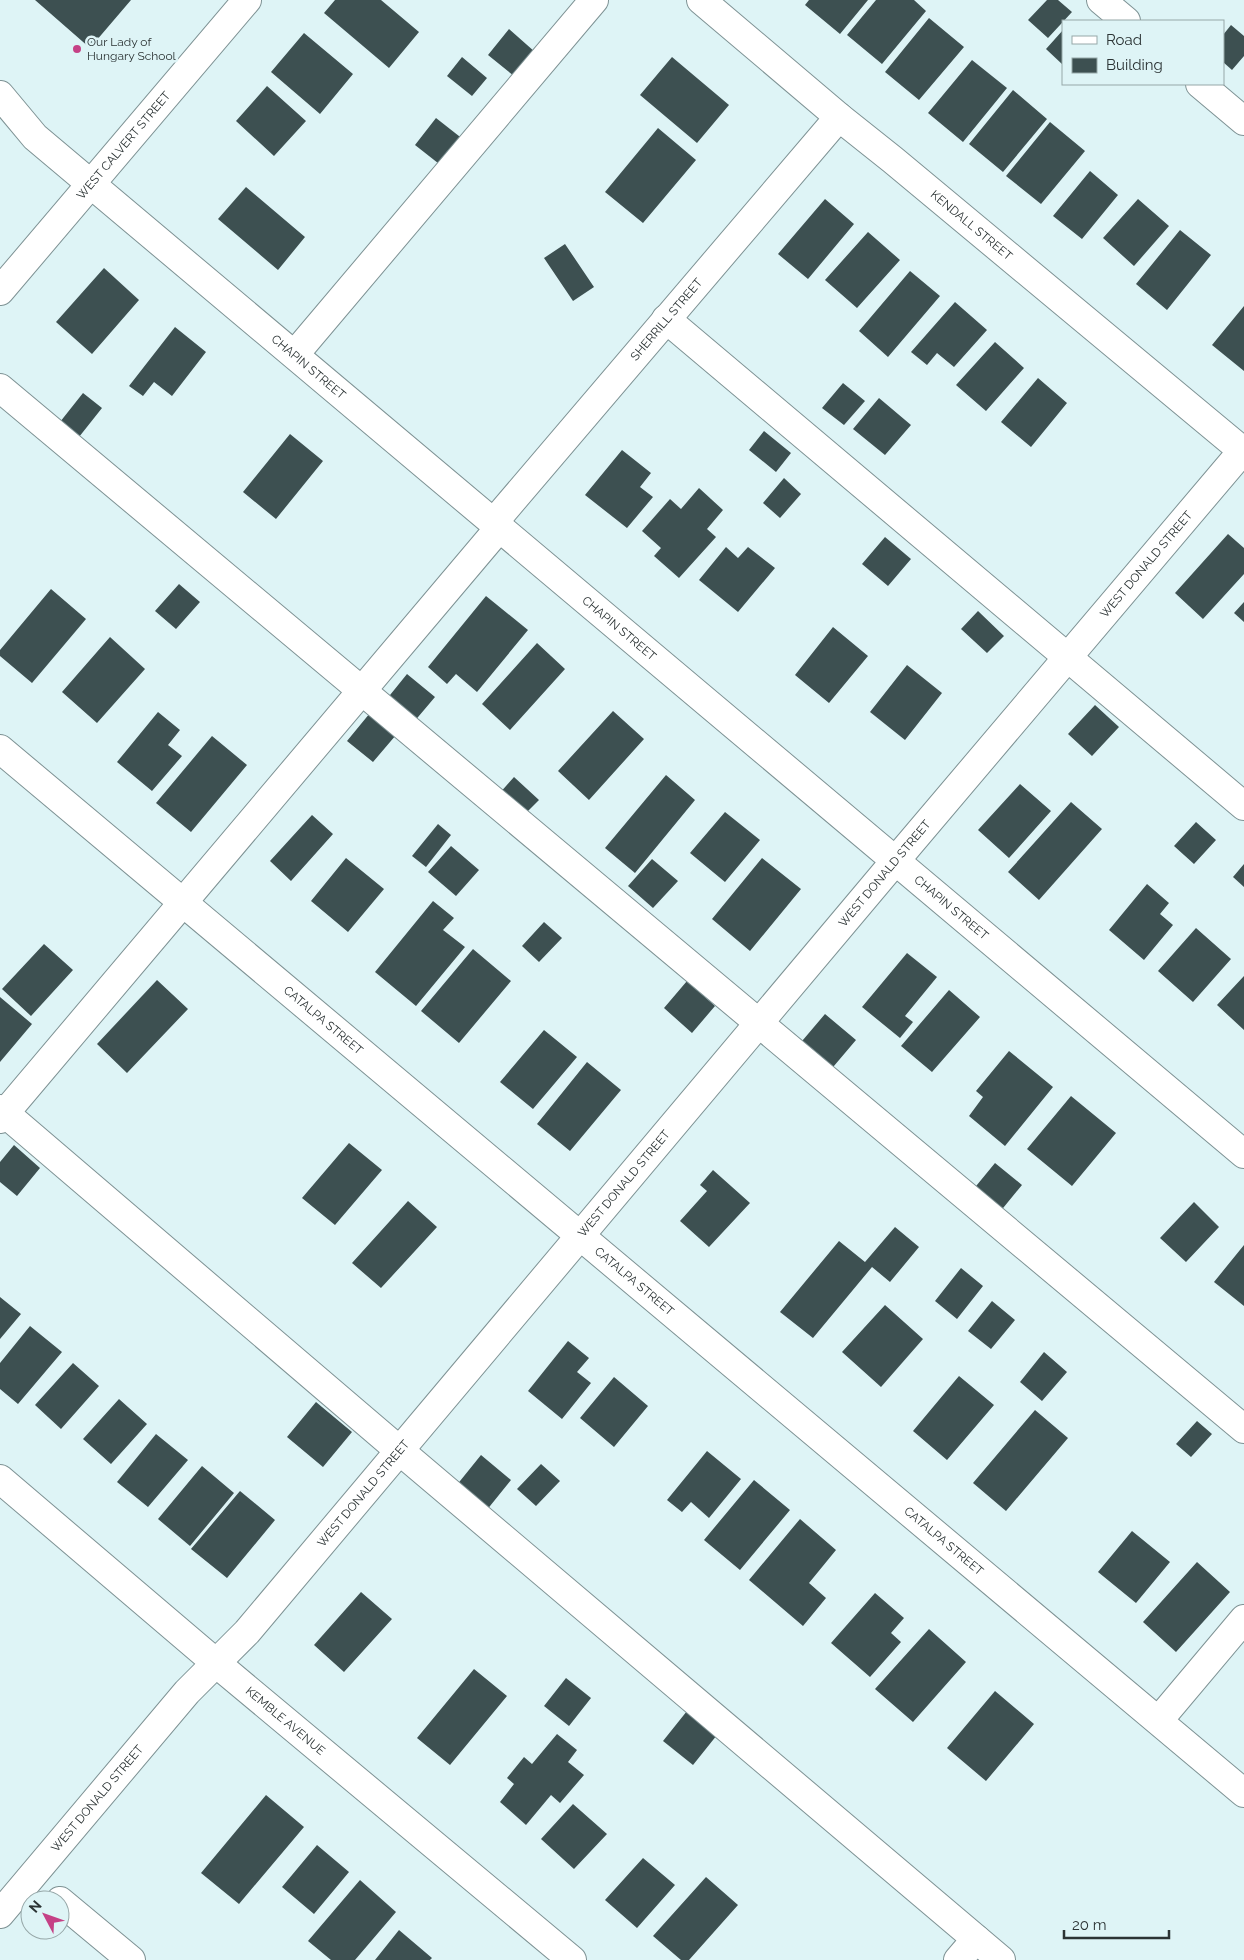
<svg xmlns="http://www.w3.org/2000/svg" width="1244" height="1960" font-family="Raleway,sans-serif">
<rect width="100%" height="100%" fill="#def4f6"/>
<!-- building -->
<path fill="#3d5051" d="M35,0H131L90,48Z
M335,0H381L419,32L389,68L324,13Z
M809,0H868L840,34L805,5Z
M876,0H914L926,11L882,64L847,35Z
M1047,0H1058L1072,12L1048,38L1028,20Z
M929,18L964,47L919,100L885,72Z
M1231,25L1244,36V56L1232,70L1223,62V35Z
M509,29L535,52L514,76L488,55Z
M1063,30V65L1046,49Z
M304,33L353,74L320,114L271,72Z
M462,57L487,78L472,96L447,76Z
M672,57L729,105L697,143L640,95Z
M972,60L1007,88L963,142L928,113Z
M267,86L306,121L274,156L236,121Z
M1013,90L1047,119L1003,172L969,144Z
M436,118L464,140L443,167L415,145Z
M1050,122L1085,151L1041,204L1006,176Z
M658,128L696,160L643,223L605,192Z
M1090,171L1118,195L1082,239L1053,216Z
M246,187L305,237L278,270L218,219Z
M825,199L854,224L808,279L778,254Z
M1138,199L1169,226L1134,266L1103,238Z
M1180,230L1211,255L1167,310L1136,284Z
M868,232L900,260L857,308L825,280Z
M565,244L594,287L573,301L544,258Z
M104,268L139,300L92,354L56,322Z
M910,271L940,296L888,357L859,331Z
M955,302L987,330L954,367L937,353L927,365L911,352Z
M1244,306V371L1212,345Z
M175,327L206,352L172,396L154,382L143,396L129,386Z
M995,342L1024,368L986,411L956,385Z
M1038,378L1067,403L1031,447L1001,422Z
M843,383L865,401L844,425L822,408Z
M83,393L102,408L79,437L60,422Z
M879,398L911,425L885,455L853,429Z
M764,431L791,453L776,472L749,450Z
M290,434L323,461L276,519L243,492Z
M622,450L651,473L640,487L653,497L627,528L585,495Z
M784,478L801,494L780,518L763,503Z
M699,488L723,510L707,529L716,537L679,578L654,556L661,548L642,531L670,499L681,509Z
M1228,534L1244,548V574L1203,619L1175,593Z
M885,537L911,559L888,586L862,564Z
M726,547L738,558L748,547L775,568L738,612L699,580Z
M179,584L200,602L176,629L155,611Z
M51,589L86,619L32,683L0,656V650Z
M486,596L528,630L477,692L456,674L447,684L428,667Z
M1244,602V622L1234,613Z
M978,611L1004,636L987,653L961,629Z
M833,627L868,656L829,703L795,675Z
M110,637L145,669L97,723L62,692Z
M537,643L565,669L510,730L482,704Z
M907,665L942,693L905,740L870,712Z
M407,674L435,697L413,723L386,700Z
M1095,705L1119,727L1092,756L1068,734Z
M613,711L644,739L589,800L558,771Z
M158,712L180,730L168,745L182,756L152,791L117,762Z
M370,713L396,735L373,762L347,741Z
M212,736L247,765L191,832L156,803Z
M666,775L695,800L635,873L605,848Z
M514,777L539,800L522,817L498,795Z
M1020,784L1051,811L1009,858L978,830Z
M1071,802L1102,829L1039,900L1008,872Z
M725,812L760,840L725,882L690,853Z
M312,815L333,834L291,881L270,861Z
M1196,822L1216,840L1194,864L1174,846Z
M438,824L451,835L426,867L412,856Z
M451,846L479,870L456,896L428,872Z
M346,858L384,889L348,932L311,901Z
M762,858L801,889L750,951L712,919Z
M652,859L678,881L653,908L628,886Z
M1244,864V887L1233,877Z
M1147,884L1169,903L1160,914L1173,925L1144,960L1109,930Z
M433,901L454,918L443,930L465,947L416,1006L375,972Z
M544,922L562,938L539,962L522,946Z
M1196,928L1231,959L1193,1002L1158,971Z
M44,944L73,970L31,1016L2,989Z
M473,949L511,981L459,1043L421,1011Z
M907,953L937,977L905,1016L913,1022L900,1038L862,1007Z
M1244,976V1030L1217,1005Z
M157,980L188,1009L127,1073L97,1044Z
M687,981L715,1006L692,1033L664,1008Z
M949,990L980,1017L932,1072L901,1046Z
M0,997L32,1024L0,1062Z
M825,1014L856,1040L828,1073L797,1047Z
M544,1030L577,1057L533,1109L500,1082Z
M1009,1051L1053,1087L1005,1146L969,1116L983,1097L976,1091Z
M587,1062L621,1090L570,1151L537,1124Z
M1071,1096L1116,1133L1072,1186L1027,1149Z
M349,1143L382,1170L335,1225L302,1198Z
M14,1145L40,1168L17,1196L0,1182V1162Z
M995,1163L1022,1185L999,1213L972,1191Z
M713,1170L750,1203L709,1247L680,1221L707,1191L700,1185Z
M408,1201L437,1227L381,1288L352,1263Z
M1194,1202L1219,1227L1186,1262L1160,1238Z
M895,1227L919,1247L890,1282L872,1267L813,1338L780,1312L839,1241L865,1262Z
M1244,1245V1306L1214,1282Z
M961,1268L983,1286L957,1319L935,1301Z
M0,1297L21,1314L0,1339Z
M992,1301L1015,1320L991,1349L968,1331Z
M885,1305L923,1339L881,1387L842,1352Z
M30,1326L62,1352L18,1404L0,1389V1363Z
M568,1341L589,1358L577,1372L591,1383L562,1419L528,1391Z
M1044,1352L1067,1372L1042,1401L1020,1382Z
M73,1363L99,1386L61,1429L35,1405Z
M959,1376L994,1405L947,1460L913,1431Z
M614,1377L648,1406L614,1447L580,1418Z
M119,1399L147,1424L111,1464L83,1439Z
M316,1402L352,1432L323,1467L287,1437Z
M1035,1410L1068,1438L1006,1511L973,1483Z
M1197,1421L1212,1434L1191,1457L1176,1444Z
M156,1434L188,1460L148,1507L117,1482Z
M707,1451L741,1479L709,1518L691,1502L682,1512L667,1500Z
M481,1455L511,1480L486,1511L456,1486Z
M541,1464L560,1481L536,1506L517,1489Z
M202,1466L234,1493L190,1546L158,1519Z
M754,1480L790,1510L740,1570L704,1540Z
M240,1491L275,1520L227,1578L191,1549Z
M800,1519L836,1550L809,1583L826,1598L803,1626L749,1580Z
M1132,1531L1170,1562L1136,1603L1098,1572Z
M1197,1562L1230,1592L1176,1652L1143,1622Z
M361,1592L392,1619L344,1672L314,1645Z
M875,1593L904,1618L891,1633L901,1642L870,1677L831,1643Z
M929,1629L966,1662L913,1722L875,1689Z
M474,1669L507,1696L450,1765L417,1738Z
M566,1678L591,1698L569,1726L544,1706Z
M995,1691L1034,1724L986,1781L947,1748Z
M687,1711L717,1735L693,1765L663,1741Z
M557,1734L577,1750L568,1762L584,1775L560,1803L551,1795L526,1825L500,1802L514,1784L507,1778L524,1757L532,1764Z
M266,1795L304,1827L239,1904L201,1873Z
M573,1804L607,1834L574,1869L541,1839Z
M317,1845L349,1872L314,1914L282,1887Z
M643,1858L675,1885L637,1928L605,1900Z
M706,1877L738,1905L689,1960H681L653,1936Z
M360,1880L396,1912L355,1960H331L308,1941Z
M399,1930L432,1958L430,1960H375Z"/>
<g fill="none" stroke-linecap="round" stroke-linejoin="round">
<!-- minor casing -->
<g stroke="#7e9294" stroke-width="30">
<g id="minor">
<path id="s1" d="M701,0L839,117L893,160L1244,452"/>
<path d="M1101,0L1126,21"/>
<path d="M1200,84L1244,121"/>
<path id="s2" d="M0,95L35,137L1244,1154"/>
<path id="s3" d="M0,291L247,0"/>
<path d="M666,319L1244,806"/>
<path d="M295,354L594,0"/>
<path d="M0,388L1244,1429"/>
<path id="s4" d="M494,522L839,117"/>
<path id="s5" d="M0,749L1244,1793"/>
<path d="M0,1109L400,1451L1001,1960"/>
<path d="M0,1119L500,527"/>
<path id="s6" d="M0,1479L216,1663L572,1960"/>
<path d="M1159,1720L1244,1619"/>
<path d="M60,1901L131,1960"/>
<path id="s7" d="M0,1914L187,1692L247,1632L896,860L1244,449"/>
<path d="M958,1960L976,1939"/>
</g>
</g>
<!-- minor -->
<use href="#minor" stroke="#fff" stroke-width="28"/>
</g>
<!-- markers -->
<circle fill="#c54186" stroke="#def4f6" stroke-width="2" cx="77" cy="49" r="5"/>
<g text-anchor="middle" stroke-width="5" stroke-linejoin="round" paint-order="stroke">
<!-- poi labels -->
<g font-size="12" fill="#2b3334" stroke="#def4f6" text-anchor="start">
<text x="87" y="46">Our Lady of<tspan x="87" dy="14">Hungary School</tspan></text>
</g>
<!-- street labels -->
<g font-size="12" fill="#2b3334" stroke="#def4f6">
<text dy="4" stroke="none"><textPath href="#s3" startOffset="191">WEST CALVERT STREET</textPath></text>
<text dy="4" stroke="none"><textPath href="#s1" startOffset="352">KENDALL STREET</textPath></text>
<text dy="4" stroke="none"><textPath href="#s4" startOffset="266">SHERRILL STREET</textPath></text>
<text dy="4" stroke="none"><textPath href="#s2" startOffset="412">CHAPIN STREET</textPath></text>
<text dy="4" stroke="none"><textPath href="#s7" startOffset="1771">WEST DONALD STREET</textPath></text>
<text dy="4" stroke="none"><textPath href="#s2" startOffset="818">CHAPIN STREET</textPath></text>
<text dy="4" stroke="none"><textPath href="#s7" startOffset="1366">WEST DONALD STREET</textPath></text>
<text dy="4" stroke="none"><textPath href="#s2" startOffset="1252">CHAPIN STREET</textPath></text>
<text dy="4" stroke="none"><textPath href="#s5" startOffset="422">CATALPA STREET</textPath></text>
<text dy="4" stroke="none"><textPath href="#s7" startOffset="961">WEST DONALD STREET</textPath></text>
<text dy="4" stroke="none"><textPath href="#s5" startOffset="828">CATALPA STREET</textPath></text>
<text dy="4" stroke="none"><textPath href="#s7" startOffset="556">WEST DONALD STREET</textPath></text>
<text dy="4" stroke="none"><textPath href="#s5" startOffset="1232">CATALPA STREET</textPath></text>
<text dy="4" stroke="none"><textPath href="#s6" startOffset="374">KEMBLE AVENUE</textPath></text>
<text dy="4" stroke="none"><textPath href="#s7" startOffset="151">WEST DONALD STREET</textPath></text>
</g>
</g>
<!-- legend -->
<rect x="1062" y="20" width="162" height="65" fill="#def4f6" stroke="#96a7a8"/>
<rect x="1072" y="36" width="25" height="8" fill="#ffffff" stroke="#96a7a8"/>
<text x="1106" y="45" font-size="15" fill="#2b3334">Road</text>
<rect x="1072" y="58" width="25" height="15" fill="#3d5051" stroke="#96a7a8"/>
<text x="1106" y="70" font-size="15" fill="#2b3334">Building</text>
<!-- north arrow -->
<g transform="translate(45 1915) rotate(311)"><circle r="24" fill="#def4f6" stroke="#96a7a8"/>
<path d="M0-4L9 19L0 12L-9 19Z" fill="#c54186"/>
<text y="-8" font-size="14" font-weight="bold" text-anchor="middle" fill="#2b3334">N</text>
</g>
<!-- scale -->
<path d="M1064 1930v8h105v-8" fill="none" stroke="#2b3334" stroke-width="2.5"/>
<text x="1072" y="1930" font-size="15" fill="#2b3334" stroke="#def4f6" stroke-width="4" paint-order="stroke">20 m</text>
</svg>
